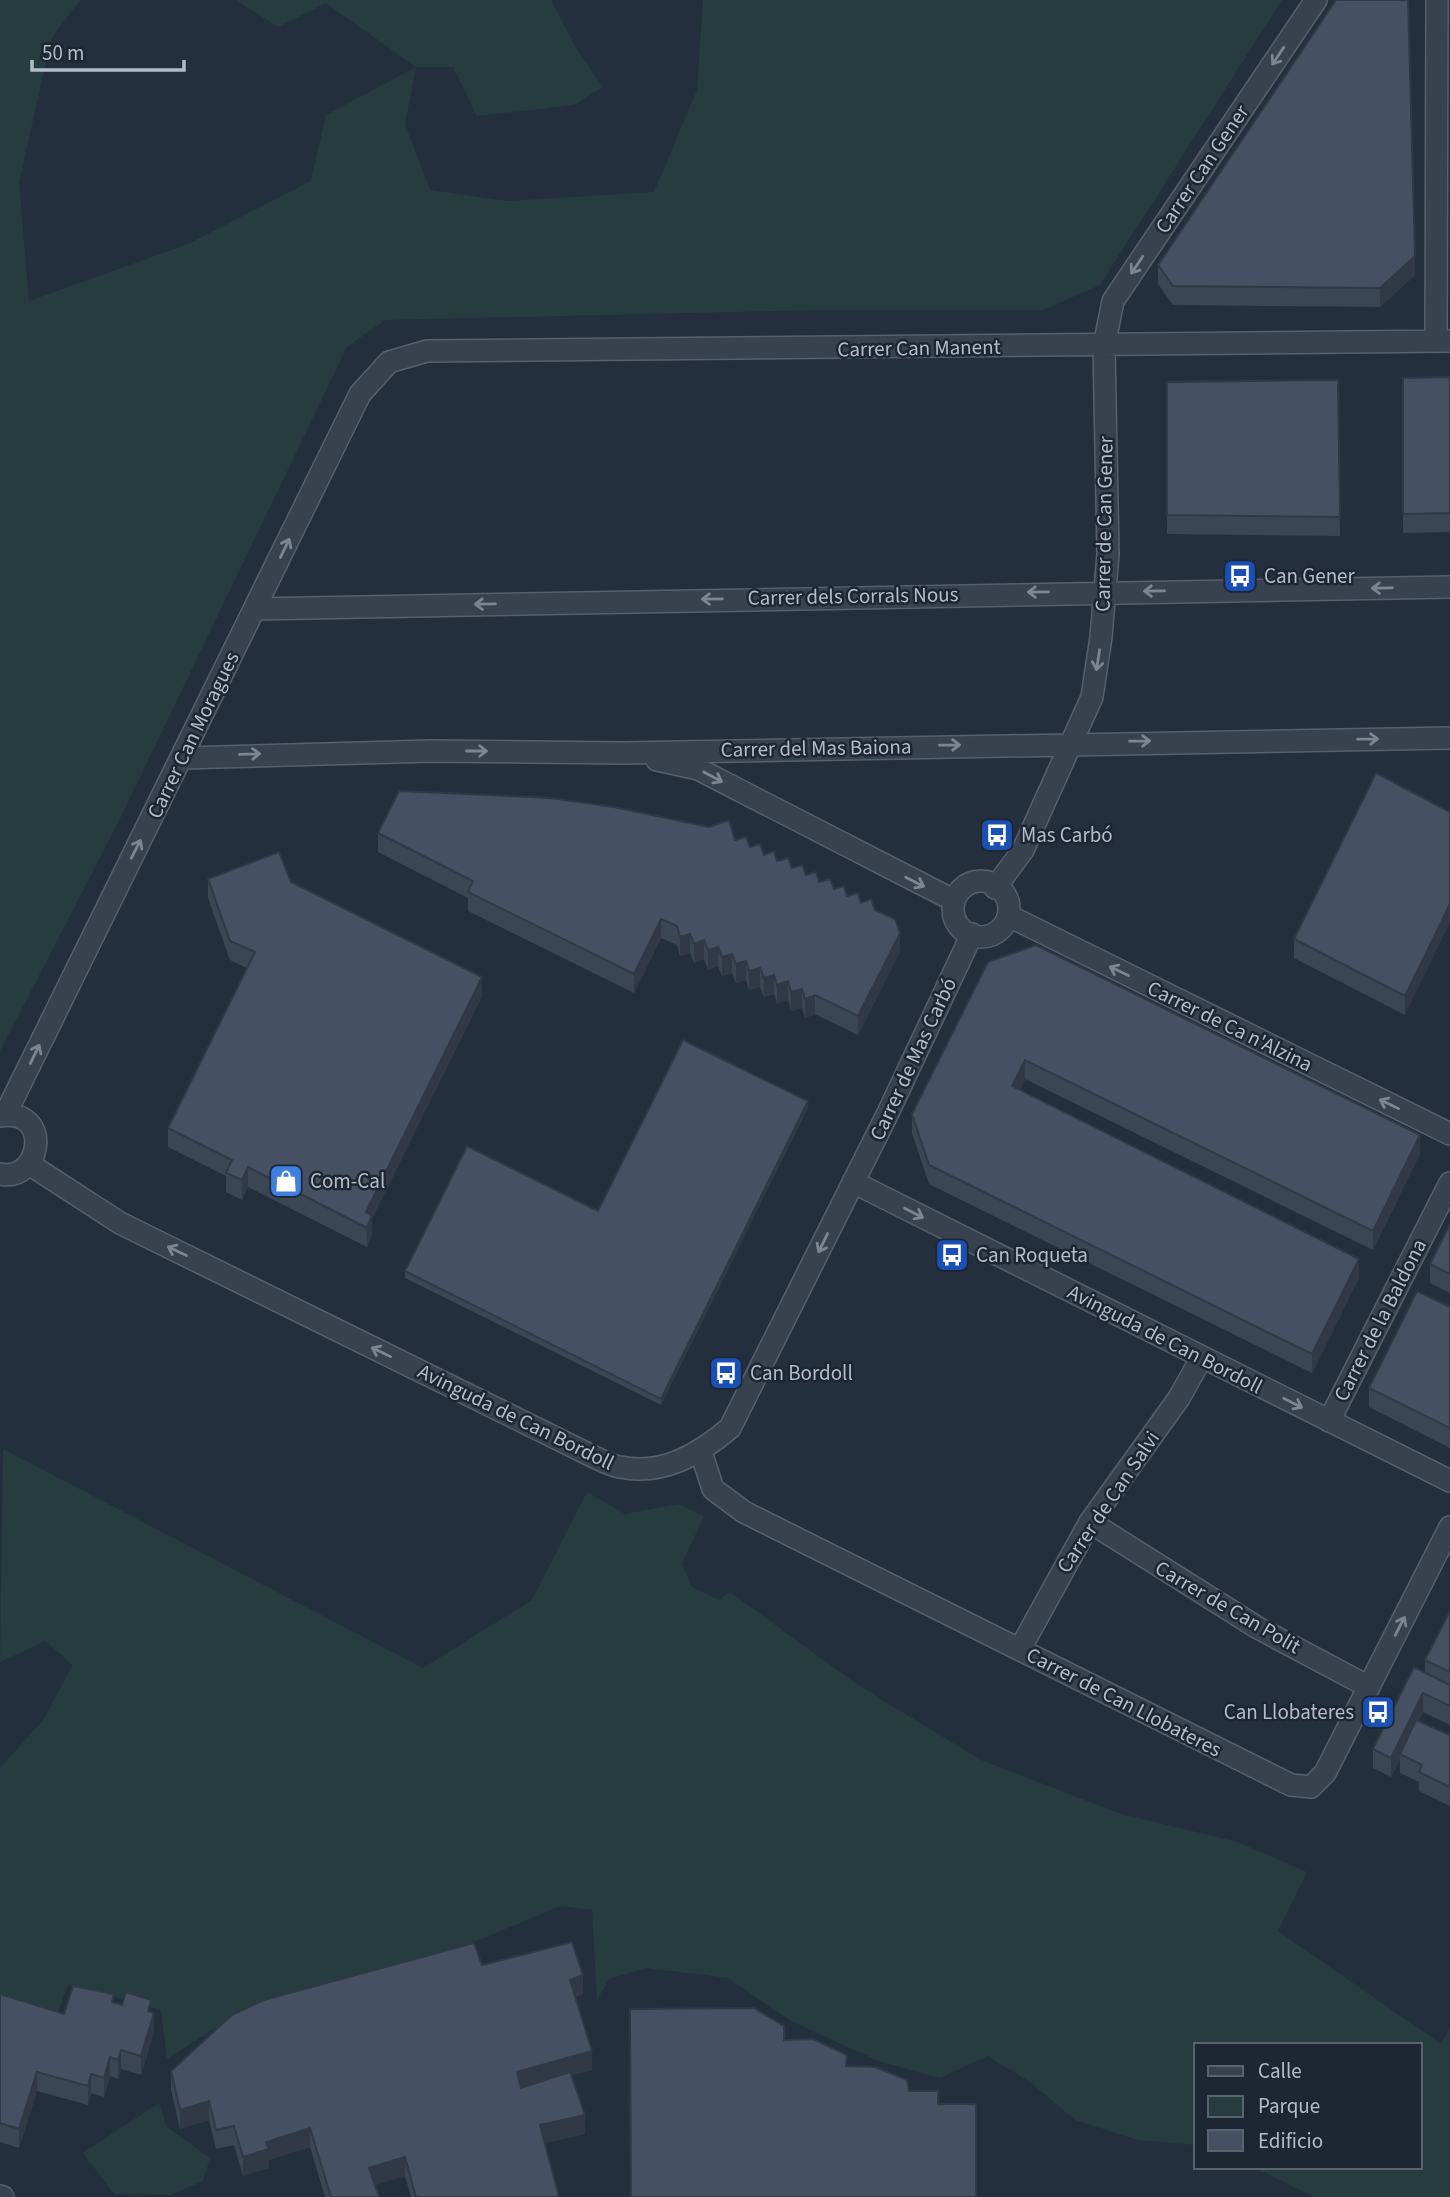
<svg xmlns="http://www.w3.org/2000/svg" width="1450" height="2197" font-family="'Source Sans 3',sans-serif">
<rect width="100%" height="100%" fill="#242f3e"/>
<!-- green -->
<path fill="#263c3f" d="M0,0H80L51,39L19,183L29,301L188,244L311,181L326,115L416,67L326,3L278,27L236,0H551L576,48L603,87L574,105L477,116L453,67H416L405,124L430,190L507,201L654,192L697,90L703,0H1282L1100,285L1043,310H818L385,320L347,347L117,825L0,1051Z
M3,1449L423,1668L532,1600L587,1492L625,1514L678,1504L704,1516L682,1564L692,1587L719,1600L730,1592L858,1685L981,1760L1121,1814L1238,1842L1307,1872L1278,1931L1441,2044L1450,2028V2197H1314L1254,2167H1420V2045H1196V2145L1138,2140L1075,2120L1030,2082L988,2056L940,2078L881,2062L791,2021L728,1978L647,1968L609,1979L597,2000L592,1910L560,1906L451,1952L256,2007L212,2030L167,2059L161,2010L68,1984L55,2022L0,2005V1768L43,1720L73,1665L45,1641L0,1662Z
M159,2103L167,2127L210,2158L203,2181L171,2195L114,2194L83,2153Z"/>
<g fill="none" stroke-linecap="round" stroke-linejoin="round">
<!-- minor casing -->
<g stroke="#565f6c" stroke-width="24">
<path id="minor" d="M1436,341L1437,0
M255,609L1450,587
M182,758L431,751L624,753L1450,738
M657,760L698,769L953,900
M953 909a28 28 0 1 1 56 0a28 28 0 1 1-56 0Z
M995,888L1023,850L1092,697L1101,637L1108,554L1104,346L1113,301L1316,0
M1011,917L1450,1134
M5,1115L360,394L389,362L427,351L1450,341
M0,1116C53,1107 42,1183 0,1174
M29,1164L120,1223L584,1452C595,1457 608,1465 620,1467C663,1476 699,1454 730,1428L887,1115L972,934
M853,1182L1450,1481
M1329,1421L1450,1183
M701,1452L713,1489L744,1512L1291,1785L1311,1787L1325,1773L1450,1527
M1090,1522L1258,1628L1369,1687
M1020,1649L1090,1522L1179,1398L1202,1357
M0,2196L3,2197"/>
</g>
<!-- minor -->
<use href="#minor" stroke="#38414e" stroke-width="21"/>
</g>
<!-- wall -->
<path fill="#3b4654" d="M1158,265L1415,275L1380,307L1173,305L1158,284Z
M1450,377V532L1403,533V378Z
M1338,380L1340,536L1167,534V382Z
M1450,812L1405,1015L1294,958V939Z
M378,833L735,840L875,910L900,952L858,1035L815,1014L805,1018L802,1008L791,1011L788,1000L777,1004L774,994L764,997L760,987L749,990L746,980L736,983L732,973L722,976L718,966L708,970L704,959L694,963L690,953L680,956L677,945L661,938L634,993L468,911V898L378,852Z
M208,879L291,882L482,996L372,1219V1235L367,1247L248,1187L242,1200L226,1192V1176L168,1147V1128L247,968L230,960L208,898Z
M988,962L1420,1154L1373,1250L1025,1079L1020,1090L1359,1278L1312,1373L929,1184L912,1133V1114Z
M808,1107L661,1405L405,1278V1271L598,1211Z
M1450,1224V1293L1430,1283V1264Z
M1450,1307V1448L1369,1407V1388Z
M1450,1611V1725L1423,1712L1419,1721L1450,1735V1806L1419,1791V1782L1400,1773V1759L1391,1777L1373,1768V1749L1425,1673V1660Z
M482,1965L583,1994L575,1997L592,2070L572,2075L585,2134L545,2143L559,2197H411L405,2176L375,2185L379,2197H325L310,2147L269,2160V2168L243,2176L234,2145L216,2149L209,2120L180,2129L171,2090V2071Z
M0,1994L64,2014L114,2003L151,2012L154,2032L141,2075L121,2069L118,2079L110,2076L104,2097L91,2093L88,2105L37,2091L19,2148L0,2142Z"/>
<!-- shaded-wall -->
<path fill="#303945" d="M1415,256V275L1380,307V288Z
M1450,904V923L1405,1015V996Z
M661,919V938L634,993V974Z
M900,933V952L858,1035V1016Z
M690,934V953L680,956V937Z
M704,940V959L694,963V944Z
M718,947V966L708,970V950Z
M732,954V973L722,976V957Z
M746,961V980L736,983V964Z
M760,968V987L749,990V971Z
M774,975V994L764,997V978Z
M482,977V996L372,1219V1235L367,1247L366,1212Z
M788,981V1000L777,1004V985Z
M802,989V1008L791,1011V992Z
M815,995V1014L805,1018V999Z
M1025,1060V1079L1012,1105V1086Z
M808,1101V1107L661,1405V1399Z
M1420,1135V1154L1373,1250V1231Z
M248,1167V1187L242,1200V1180Z
M1359,1259V1278L1312,1373V1354Z
M1423,1693V1712L1402,1755L1400,1754V1759L1391,1777V1758Z
M583,1975V1994L570,1999V1980Z
M154,2013V2032L141,2075V2056Z
M121,2050V2069L118,2079V2060Z
M592,2051V2070L517,2091V2072Z
M110,2057V2076L104,2097V2078Z
M37,2072V2091L19,2148V2129Z
M91,2074V2093L88,2105V2086Z
M209,2101V2120L180,2129V2110Z
M585,2115V2134L540,2144V2125Z
M310,2128V2147L269,2160V2168L243,2176V2157L266,2142Z
M405,2157V2176L369,2187V2168Z"/>
<!-- building -->
<path fill="#455162" stroke="#303945" stroke-width="2" d="M1336,0H1408L1415,256L1380,288L1173,286L1158,265Z
M1450,377V513L1403,514V378Z
M1338,380L1340,517L1167,515V382Z
M1376,773L1450,812V904L1405,996L1294,939Z
M399,791L551,798L614,807L709,827L729,820L735,840L746,837L750,847L760,844L764,855L774,851L777,861L788,858L792,868L802,865L806,875L816,872L819,882L830,879L834,889L844,886L847,896L858,893L861,903L871,899L875,910L895,919L900,933L858,1016L815,995L805,999L802,989L791,992L788,981L777,985L774,975L764,978L760,968L749,971L746,961L736,964L732,954L722,957L718,947L708,950L704,940L694,944L690,934L680,937L677,926L661,919L634,974L468,892L473,881L378,833Z
M279,852L291,882L482,977L366,1212L372,1216L367,1228L248,1167L242,1180L226,1173L232,1160L168,1128L255,952L230,941L208,879Z
M1036,945L1420,1135L1373,1231L1025,1060L1012,1086L1359,1259L1312,1354L929,1165L912,1114L988,962Z
M683,1040L808,1101L661,1399L405,1271L467,1146L598,1211Z
M1450,1224V1274L1430,1264Z
M1417,1291L1450,1307V1428L1369,1388Z
M1450,1611V1672L1425,1660Z
M1414,1667L1450,1685V1706L1423,1693L1391,1758L1373,1749Z
M1416,1720L1450,1735V1787L1419,1772L1422,1765L1400,1754Z
M572,1942L583,1975L570,1980L592,2051L517,2072L521,2088L570,2072L585,2115L540,2125L559,2197H416L405,2157L369,2168L379,2197H331L310,2128L266,2142L269,2149L243,2157L234,2126L216,2130L209,2101L180,2110L171,2071L232,2015L264,2000L474,1943L482,1965Z
M73,1986L114,1994L112,2002L122,2005L126,1992L151,2000L148,2011L154,2013L141,2056L121,2050L118,2060L110,2057L104,2078L91,2074L88,2086L37,2072L19,2129L0,2123V1994L64,2014Z
M754,2008L784,2026V2040L813,2039L847,2055L846,2066L875,2067L907,2080L909,2091H938V2104H976V2197H631L630,2009Z"/>
<!-- one-way arrows -->
<defs><path id="oneway-shaft" d="M-6 0H5M1.5-3L5.5 0L1.5 3" fill="none" stroke-width="1.6" stroke-linecap="round" stroke-linejoin="round" transform="scale(1.75)"/></defs>
<g stroke="#7c8592">
<use href="#oneway-shaft" transform="translate(1278 56) rotate(124)"/>
<use href="#oneway-shaft" transform="translate(1137 265) rotate(124)"/>
<use href="#oneway-shaft" transform="translate(285 548) rotate(-64)"/>
<use href="#oneway-shaft" transform="translate(1382 588) rotate(179)"/>
<use href="#oneway-shaft" transform="translate(1154 591) rotate(179)"/>
<use href="#oneway-shaft" transform="translate(1038 592) rotate(179)"/>
<use href="#oneway-shaft" transform="translate(712 599) rotate(179)"/>
<use href="#oneway-shaft" transform="translate(485 604) rotate(179)"/>
<use href="#oneway-shaft" transform="translate(1098 660) rotate(99)"/>
<use href="#oneway-shaft" transform="translate(1368 739) rotate(-1)"/>
<use href="#oneway-shaft" transform="translate(1140 741) rotate(-1)"/>
<use href="#oneway-shaft" transform="translate(950 745) rotate(-1)"/>
<use href="#oneway-shaft" transform="translate(477 751)"/>
<use href="#oneway-shaft" transform="translate(250 754) rotate(-2)"/>
<use href="#oneway-shaft" transform="translate(713 777) rotate(28)"/>
<use href="#oneway-shaft" transform="translate(136 849) rotate(-63)"/>
<use href="#oneway-shaft" transform="translate(915 882) rotate(27)"/>
<use href="#oneway-shaft" transform="translate(1119 971) rotate(-154)"/>
<use href="#oneway-shaft" transform="translate(35 1054) rotate(-64)"/>
<use href="#oneway-shaft" transform="translate(1389 1104) rotate(-154)"/>
<use href="#oneway-shaft" transform="translate(914 1213) rotate(27)"/>
<use href="#oneway-shaft" transform="translate(823 1243) rotate(116)"/>
<use href="#oneway-shaft" transform="translate(177 1251) rotate(-154)"/>
<use href="#oneway-shaft" transform="translate(381 1352) rotate(-154)"/>
<use href="#oneway-shaft" transform="translate(1293 1403) rotate(27)"/>
<use href="#oneway-shaft" transform="translate(1400 1626) rotate(-63)"/>
</g>
<!-- icons -->
<defs>
<g id="bus-square" transform="scale(1.75)"><rect x="-9" y="-9" width="18" height="18" rx="4" fill="#1a4fb4" stroke="#1d2633"/><path d="M-5-6H5V4H4V6H2V4H-2V6H-4V4H-5ZM-3.5-4V0h7V-4ZM-3.5 1.2v1.5H-2V1.2ZM2 1.2v1.5H3.5V1.2Z" fill="#fff"/></g>
<g id="shop-square" transform="scale(1.75)"><rect x="-9" y="-9" width="18" height="18" rx="4" fill="#3f7fe0" stroke="#1d2633"/><path d="M-5-2.5h2.3a2.7 3.5 0 0 1 5.4 0H5L5.5 6h-11ZM-1.5-2.5h3a1.5 2.3 0 0 0-3 0Z" fill="#fff"/></g>
</defs>
<g fill-rule="evenodd">
<use href="#bus-square" x="1240" y="576"/>
<use href="#bus-square" x="997" y="835"/>
<use href="#shop-square" x="286" y="1181"/>
<use href="#bus-square" x="952" y="1255"/>
<use href="#bus-square" x="726" y="1373"/>
<use href="#bus-square" x="1378" y="1712"/>
</g>
<g text-anchor="middle" stroke-width="5" stroke-linejoin="round" paint-order="stroke">
<!-- street labels -->
<g font-size="21" fill="#b4bcc9" stroke="#1d2633">
<text transform="translate(1202 169) rotate(-56)" y="7">Carrer Can Gener</text>
<text transform="translate(919 348) rotate(-1)" y="7">Carrer Can Manent</text>
<text transform="translate(1104 524) rotate(-89)" y="7">Carrer de Can Gener</text>
<text transform="translate(853 596) rotate(-1)" y="7">Carrer dels Corrals Nous</text>
<text transform="translate(193 735) rotate(-64)" y="7">Carrer Can Moragues</text>
<text transform="translate(816 748) rotate(-1)" y="7">Carrer del Mas Baiona</text>
<text transform="translate(1230 1026) rotate(26)" y="7">Carrer de Ca n'Alzina</text>
<text transform="translate(913 1059) rotate(-65)" y="7">Carrer de Mas Carbó</text>
<text transform="translate(1380 1320) rotate(-63)" y="7">Carrer de la Baldona</text>
<text transform="translate(1165 1339) rotate(27)" y="7">Avinguda de Can Bordoll</text>
<text transform="translate(516 1417) rotate(26)" y="7">Avinguda de Can Bordoll</text>
<text transform="translate(1108 1502) rotate(-56)" y="7">Carrer de Can Salvi</text>
<text transform="translate(1228 1607) rotate(30)" y="7">Carrer de Can Polit</text>
<text transform="translate(1124 1702) rotate(27)" y="7">Carrer de Can Llobateres</text>
</g>
<!-- poi labels -->
<g font-size="21" fill="#b4bcc9" stroke="#1d2633" text-anchor="start">
<text x="1264" y="583">Can Gener</text>
<text x="1021" y="842">Mas Carbó</text>
<text x="310" y="1188">Com-Cal</text>
<text x="976" y="1262">Can Roqueta</text>
<text x="750" y="1380">Can Bordoll</text>
<text x="1354" y="1719" text-anchor="end">Can Llobateres</text>
</g>
</g>
<!-- legend -->
<rect x="1194" y="2043" width="228" height="126" fill="#1d2633" stroke="#59626f" stroke-width="2"/>
<rect x="1208" y="2066" width="35" height="10" fill="#38414e" stroke="#59626f" stroke-width="2"/>
<text x="1258" y="2078" font-size="21" fill="#b4bcc9">Calle</text>
<rect x="1208" y="2096" width="35" height="21" fill="#263c3f" stroke="#59626f" stroke-width="2"/>
<text x="1258" y="2113" font-size="21" fill="#b4bcc9">Parque</text>
<rect x="1208" y="2130" width="35" height="21" fill="#455162" stroke="#59626f" stroke-width="2"/>
<text x="1258" y="2148" font-size="21" fill="#b4bcc9">Edificio</text>
<!-- scale -->
<path d="M32 60v10h152v-10" fill="none" stroke="#b4bcc9" stroke-width="3.5"/>
<text x="42" y="60" font-size="21" fill="#b4bcc9" stroke="#1d2633" stroke-width="5" paint-order="stroke">50 m</text>
</svg>
